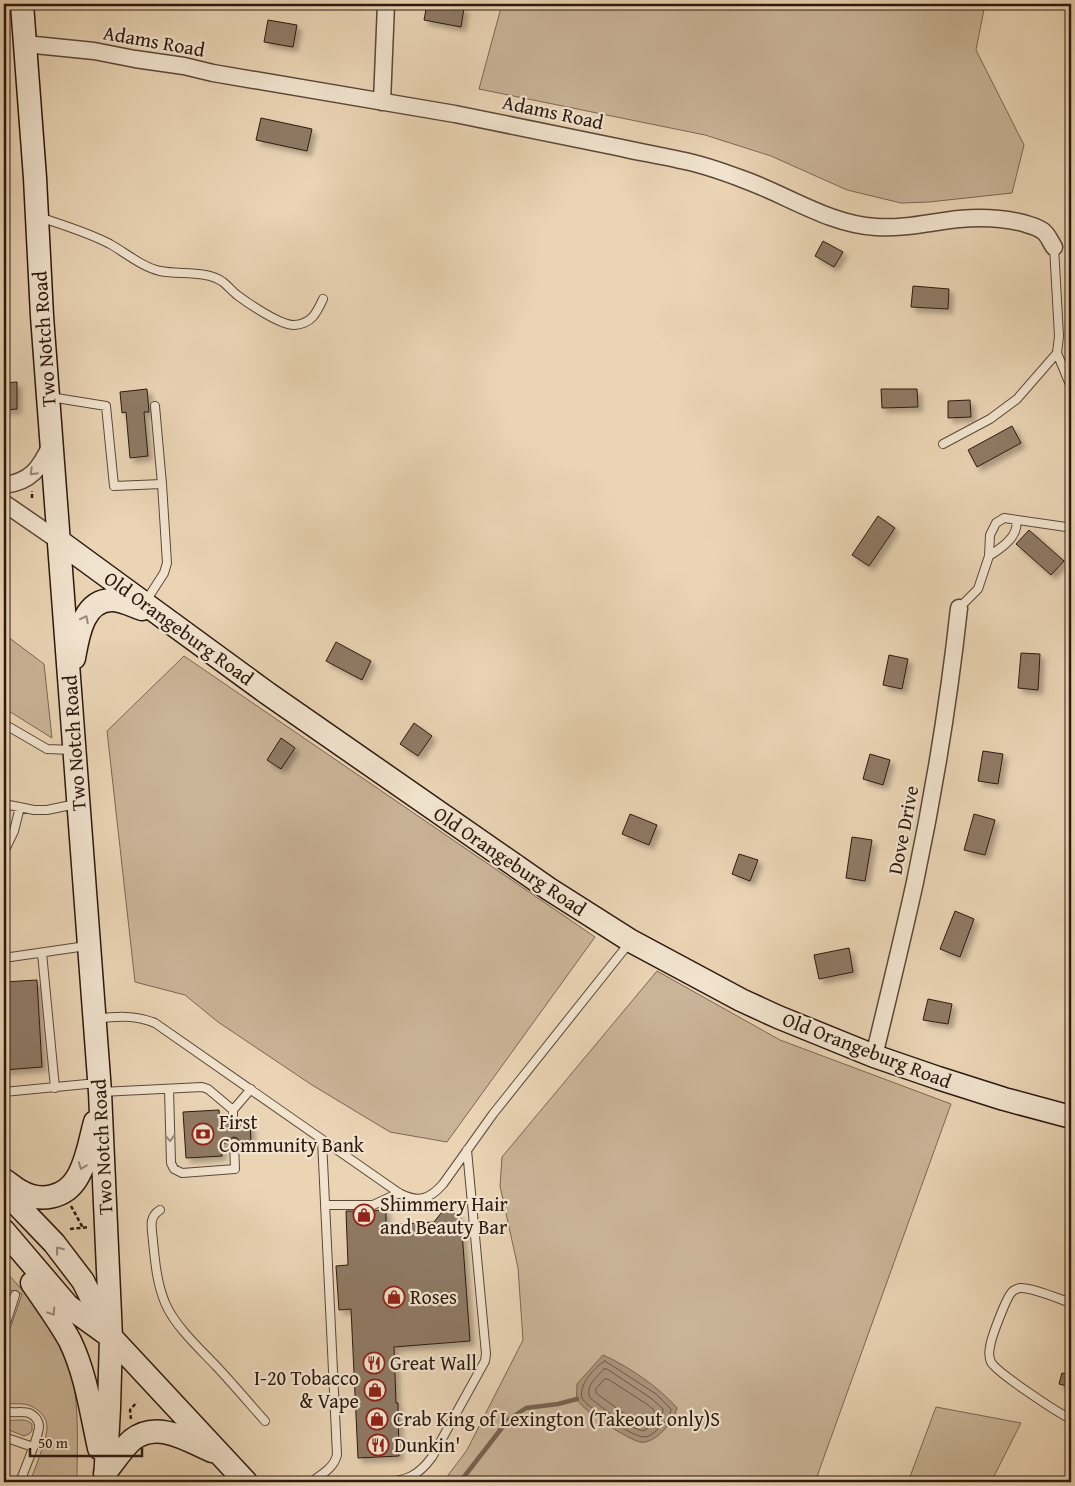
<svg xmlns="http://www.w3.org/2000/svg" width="1075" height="1486" font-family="'Gentium Book Plus',serif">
<defs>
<filter id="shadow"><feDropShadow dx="4.5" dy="4.5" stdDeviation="2.5" flood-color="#0004"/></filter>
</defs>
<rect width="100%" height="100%" fill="#ead4b4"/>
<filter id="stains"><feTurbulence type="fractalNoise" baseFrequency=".004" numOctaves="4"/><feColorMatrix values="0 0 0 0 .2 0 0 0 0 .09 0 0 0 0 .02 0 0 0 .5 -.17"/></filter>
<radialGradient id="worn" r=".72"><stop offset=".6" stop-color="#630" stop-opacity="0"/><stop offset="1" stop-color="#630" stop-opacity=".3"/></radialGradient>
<!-- green -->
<path fill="#cab498" stroke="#7c6654" d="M502,4H985L976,50L1024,145L1012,193L929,202L901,203L847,190L771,156L705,135L479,89Z
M4,634L44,664L52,738L4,708Z
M184,656L595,937L447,1142L390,1132L312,1085L218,1022L185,995L135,982L107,731Z
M657,971L780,1040L951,1104L815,1482H443L467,1450L523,1340L518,1268L500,1186L502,1157Z
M6,1272C35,1303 66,1342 74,1386C79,1418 77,1450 77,1482H30C34,1470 48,1438 47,1426C47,1417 38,1409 31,1406C22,1402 13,1405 4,1403V1327L10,1329L22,1294L10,1290L8,1294L4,1292V1275Z
M936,1407L1021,1423L991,1482H908Z
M4,1419C14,1423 24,1416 32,1424V1431L29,1434L24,1436L4,1428Z"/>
<!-- water -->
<path fill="#aa947c" stroke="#786250" d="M603,1355C628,1366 659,1387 677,1408C674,1421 655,1445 640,1442C629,1440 580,1409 577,1399C576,1395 577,1388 577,1384Z"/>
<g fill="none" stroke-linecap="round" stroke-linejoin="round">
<!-- shore -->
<path stroke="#6c5646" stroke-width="1" d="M605,1361L656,1394L671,1409C671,1415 666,1420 662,1425C657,1430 651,1437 643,1437C634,1437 585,1406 582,1398C578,1386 595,1366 605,1361Z
M604,1369H607L652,1399L663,1409V1412L652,1426L643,1431C624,1426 606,1410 590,1398C585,1386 596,1378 604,1369Z
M605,1379H608L648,1405L654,1410V1413L647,1421L642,1423L622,1412L596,1393V1389Z"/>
<!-- stream -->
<path stroke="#786250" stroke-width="4.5" d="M460,1482L508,1420L526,1408L558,1404L577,1399"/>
</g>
<!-- building -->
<path fill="#8f7a65" stroke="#2d180f" filter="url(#shadow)" d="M427,4H443L464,8L461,27L424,20Z
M268,20L297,25L293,47L264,42Z
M261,118L312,129L307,151L256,140Z
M823,241L843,252L834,267L815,256Z
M913,286L949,289L948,309L911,307Z
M17,382V409L4,410V383Z
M147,389L149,412H144L148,456L130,458L126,412L122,413L120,392Z
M881,389H917L918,407L882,408Z
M970,400L971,417L948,418V401Z
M1012,426L1021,443L977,467L968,450Z
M878,516L895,528L869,566L852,555Z
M1029,530L1064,561L1051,575L1016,544Z
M336,642L371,661L362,680L326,661Z
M1021,653L1040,654L1038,690L1018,688Z
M889,655L908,659L902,689L883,685Z
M414,723L432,736L418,756L400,744Z
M281,738L295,748L281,769L267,760Z
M983,751L1003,754L998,784L978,781Z
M870,754L890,760L883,785L863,779Z
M630,814L657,825L649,845L622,834Z
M974,814L995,820L985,855L964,850Z
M852,837L872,840L865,881L846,878Z
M739,854L758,860L750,881L732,874Z
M955,911L974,919L960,957L940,949Z
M849,948L853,972L819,979L814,955Z
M37,980L42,1067L4,1070V982Z
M928,999L952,1004L948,1024L923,1020Z
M219,1110L220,1124H228L230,1128L233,1129L238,1126L239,1123L250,1122L251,1142H240L237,1138L233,1137L229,1140L228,1143H221L222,1156L186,1158L183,1112Z
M446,1207L461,1218L470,1341L394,1347L396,1403H398L399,1456L358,1458L351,1309L339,1310L336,1266L348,1265L346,1211H373L386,1209V1225L434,1222Z
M1062,1373L1071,1375V1387L1059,1384Z"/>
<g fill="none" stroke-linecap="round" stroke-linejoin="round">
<!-- lane casing -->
<g stroke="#5c4738" stroke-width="10">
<path id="lane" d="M39,217C63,225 87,232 110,244C126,253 142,267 160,271C180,275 206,270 223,282C228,286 232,291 237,295C249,304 280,325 294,325C312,324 317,312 323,299
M1057,353L1071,387
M50,397L106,406L114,486L162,484L167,563L164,573L146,601
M155,406L162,484
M943,444L990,419L1017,399L1057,353L1059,336L1054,247
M989,556C998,550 1014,540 1016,528C1017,526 1016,523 1016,520
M959,608L978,589L989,556L990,535L996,523L1004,518L1066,527L1071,525
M4,724L47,749L72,750
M4,804L34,810H47L76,804
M4,852L14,831L20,807
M42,953L55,1088
M4,958L86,946
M96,1019C117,1016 135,1015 155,1023L399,1193C418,1203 429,1200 443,1184L493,1114L630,942
M169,1089L171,1163L174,1169L182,1173L235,1169L234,1143
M4,1092L97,1083
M101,1092L202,1087L208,1089L233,1110
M233,1123V1110L251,1089
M325,1205H373L399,1193
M160,1210C148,1217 152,1229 153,1241C155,1262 157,1285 166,1305C176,1327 200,1349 217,1367C233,1384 249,1403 265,1421
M4,1255L10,1241
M1071,1303C1059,1299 1032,1287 1020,1288C1019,1288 1014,1290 1013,1291C1007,1295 991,1338 990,1347C989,1351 989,1358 991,1362C996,1372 1058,1413 1071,1419
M7,1320L15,1295
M4,1411C13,1414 23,1410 31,1414C35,1416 39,1421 39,1426C39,1437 24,1470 20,1482
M4,1437L33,1447
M311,1482C321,1475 334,1468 337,1455L322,1140
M385,1482C407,1481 419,1475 432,1457L485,1361L486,1354L467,1150"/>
</g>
<!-- street casing -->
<g stroke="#5c4738" stroke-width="19">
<path id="street" d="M25,44L94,51L135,59L184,66L213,73L455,114L617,147C638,152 659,155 680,160C702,164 724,172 745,180C789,196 829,224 876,227C904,229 931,222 959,219C979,217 1003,218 1023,223C1029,225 1039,227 1044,232C1048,235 1051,243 1054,247
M382,102L386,4
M4,485C31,482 40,468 51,445
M4,503L59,541
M874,1056C888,998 902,941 915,882C934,792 949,700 959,608"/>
</g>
<!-- secondary casing -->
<g stroke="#2d180f" stroke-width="25">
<path id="secondary" d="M22,4L35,178L42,316L100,1092L111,1337L109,1408L105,1482
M59,541L267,693L549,889L631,941L741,1000L778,1017L874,1056L938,1078L1004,1099L1071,1117
M74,658C78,636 83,600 112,600C122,600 133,606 142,609
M4,1180C9,1183 14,1188 20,1191C40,1203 65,1198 77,1178C87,1162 90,1140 95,1122
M4,1191L54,1243L83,1281L107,1329
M4,1231L68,1306L111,1337L246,1482
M32,1283C45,1302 59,1321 70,1341C86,1374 91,1412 99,1448
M105,1473C114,1462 122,1449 132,1440C157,1420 187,1440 212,1451"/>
</g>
<!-- path -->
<path stroke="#2d180f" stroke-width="2.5" stroke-dasharray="4 2.5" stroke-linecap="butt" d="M32,498V491
M71,1206L83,1228
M70,1229L89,1227
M131,1419L130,1410L137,1402"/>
<!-- lane -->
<use href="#lane" stroke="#f1e3ce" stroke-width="8"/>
<!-- street -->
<use href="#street" stroke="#f1e3ce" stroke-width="16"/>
<!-- secondary -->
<use href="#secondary" stroke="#f1e3ce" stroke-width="22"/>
</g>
<!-- one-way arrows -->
<defs><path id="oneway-chevron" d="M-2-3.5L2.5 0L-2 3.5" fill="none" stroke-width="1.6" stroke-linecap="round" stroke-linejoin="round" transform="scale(1.25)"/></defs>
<g stroke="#998878">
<use href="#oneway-chevron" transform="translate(33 472) rotate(135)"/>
<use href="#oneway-chevron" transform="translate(85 619) rotate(-63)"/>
<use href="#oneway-chevron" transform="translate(170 1138) rotate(88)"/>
<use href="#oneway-chevron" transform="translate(82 1166) rotate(111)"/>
<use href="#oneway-chevron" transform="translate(59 1250) rotate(-128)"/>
<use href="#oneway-chevron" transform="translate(52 1312) rotate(56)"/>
</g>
<!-- icons -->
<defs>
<g id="bank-ring" transform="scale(1.125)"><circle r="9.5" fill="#f1e3ce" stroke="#8f2418" stroke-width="1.5"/><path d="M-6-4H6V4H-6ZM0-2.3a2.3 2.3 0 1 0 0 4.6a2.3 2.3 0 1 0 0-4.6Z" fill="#8f2418"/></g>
<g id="shop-ring" transform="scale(1.125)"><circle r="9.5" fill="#f1e3ce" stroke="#8f2418" stroke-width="1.5"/><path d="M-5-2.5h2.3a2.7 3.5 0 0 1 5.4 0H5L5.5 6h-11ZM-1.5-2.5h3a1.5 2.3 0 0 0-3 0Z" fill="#8f2418"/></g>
<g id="restaurant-ring" transform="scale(1.125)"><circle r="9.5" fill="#f1e3ce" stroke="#8f2418" stroke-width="1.5"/><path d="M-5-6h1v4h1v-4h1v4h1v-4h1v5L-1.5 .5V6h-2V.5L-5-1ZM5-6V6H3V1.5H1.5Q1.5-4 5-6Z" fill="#8f2418"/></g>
</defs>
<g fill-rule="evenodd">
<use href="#bank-ring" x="203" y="1134"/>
<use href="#shop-ring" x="364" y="1215"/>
<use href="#shop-ring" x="394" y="1297"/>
<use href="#restaurant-ring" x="374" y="1363"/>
<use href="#shop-ring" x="375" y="1390"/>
<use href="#shop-ring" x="377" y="1419"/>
<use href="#restaurant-ring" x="378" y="1445"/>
</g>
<g text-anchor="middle" stroke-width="4.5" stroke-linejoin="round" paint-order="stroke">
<!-- street labels -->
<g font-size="20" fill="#2d180f" stroke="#f1e3ce">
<text transform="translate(154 41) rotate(10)" y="7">Adams Road</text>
<text transform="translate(553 112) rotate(12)" y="7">Adams Road</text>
<text transform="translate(44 339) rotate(-94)" y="7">Two Notch Road</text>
<text transform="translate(179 628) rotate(36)" y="7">Old Orangeburg Road</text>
<text transform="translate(74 743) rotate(-94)" y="7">Two Notch Road</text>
<text transform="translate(903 830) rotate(-79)" y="7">Dove Drive</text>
<text transform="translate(510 861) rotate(34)" y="7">Old Orangeburg Road</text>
<text transform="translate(867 1050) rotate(21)" y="7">Old Orangeburg Road</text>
<text transform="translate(102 1147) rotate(-93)" y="7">Two Notch Road</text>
</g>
<!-- poi labels -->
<g font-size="20" fill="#2d180f" stroke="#f1e3ce" text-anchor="start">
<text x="219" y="1129">First<tspan x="219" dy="23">Community Bank</tspan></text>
<text x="380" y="1211">Shimmery Hair<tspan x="380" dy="23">and Beauty Bar</tspan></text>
<text x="410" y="1304">Roses</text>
<text x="390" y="1370">Great Wall</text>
<text x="359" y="1385" text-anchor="end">I-20 Tobacco<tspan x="359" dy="23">&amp; Vape</tspan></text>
<text x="393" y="1426">Crab King of Lexington (Takeout only)S</text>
<text x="394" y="1452">Dunkin'</text>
</g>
</g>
<!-- margin -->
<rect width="1075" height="1486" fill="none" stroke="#ead4b4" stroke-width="20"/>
<rect x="5" y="5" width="1065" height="1476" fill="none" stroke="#2d180f" stroke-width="2.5"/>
<rect x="10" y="10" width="1055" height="1466" fill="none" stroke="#2d180f"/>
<!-- scale -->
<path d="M30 1448v8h112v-8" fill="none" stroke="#2d180f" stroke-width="2.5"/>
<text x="38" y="1448" font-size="15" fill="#2d180f" stroke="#f1e3ce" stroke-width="4" paint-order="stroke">50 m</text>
<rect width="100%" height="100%" filter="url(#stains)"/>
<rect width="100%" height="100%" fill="url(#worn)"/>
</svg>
